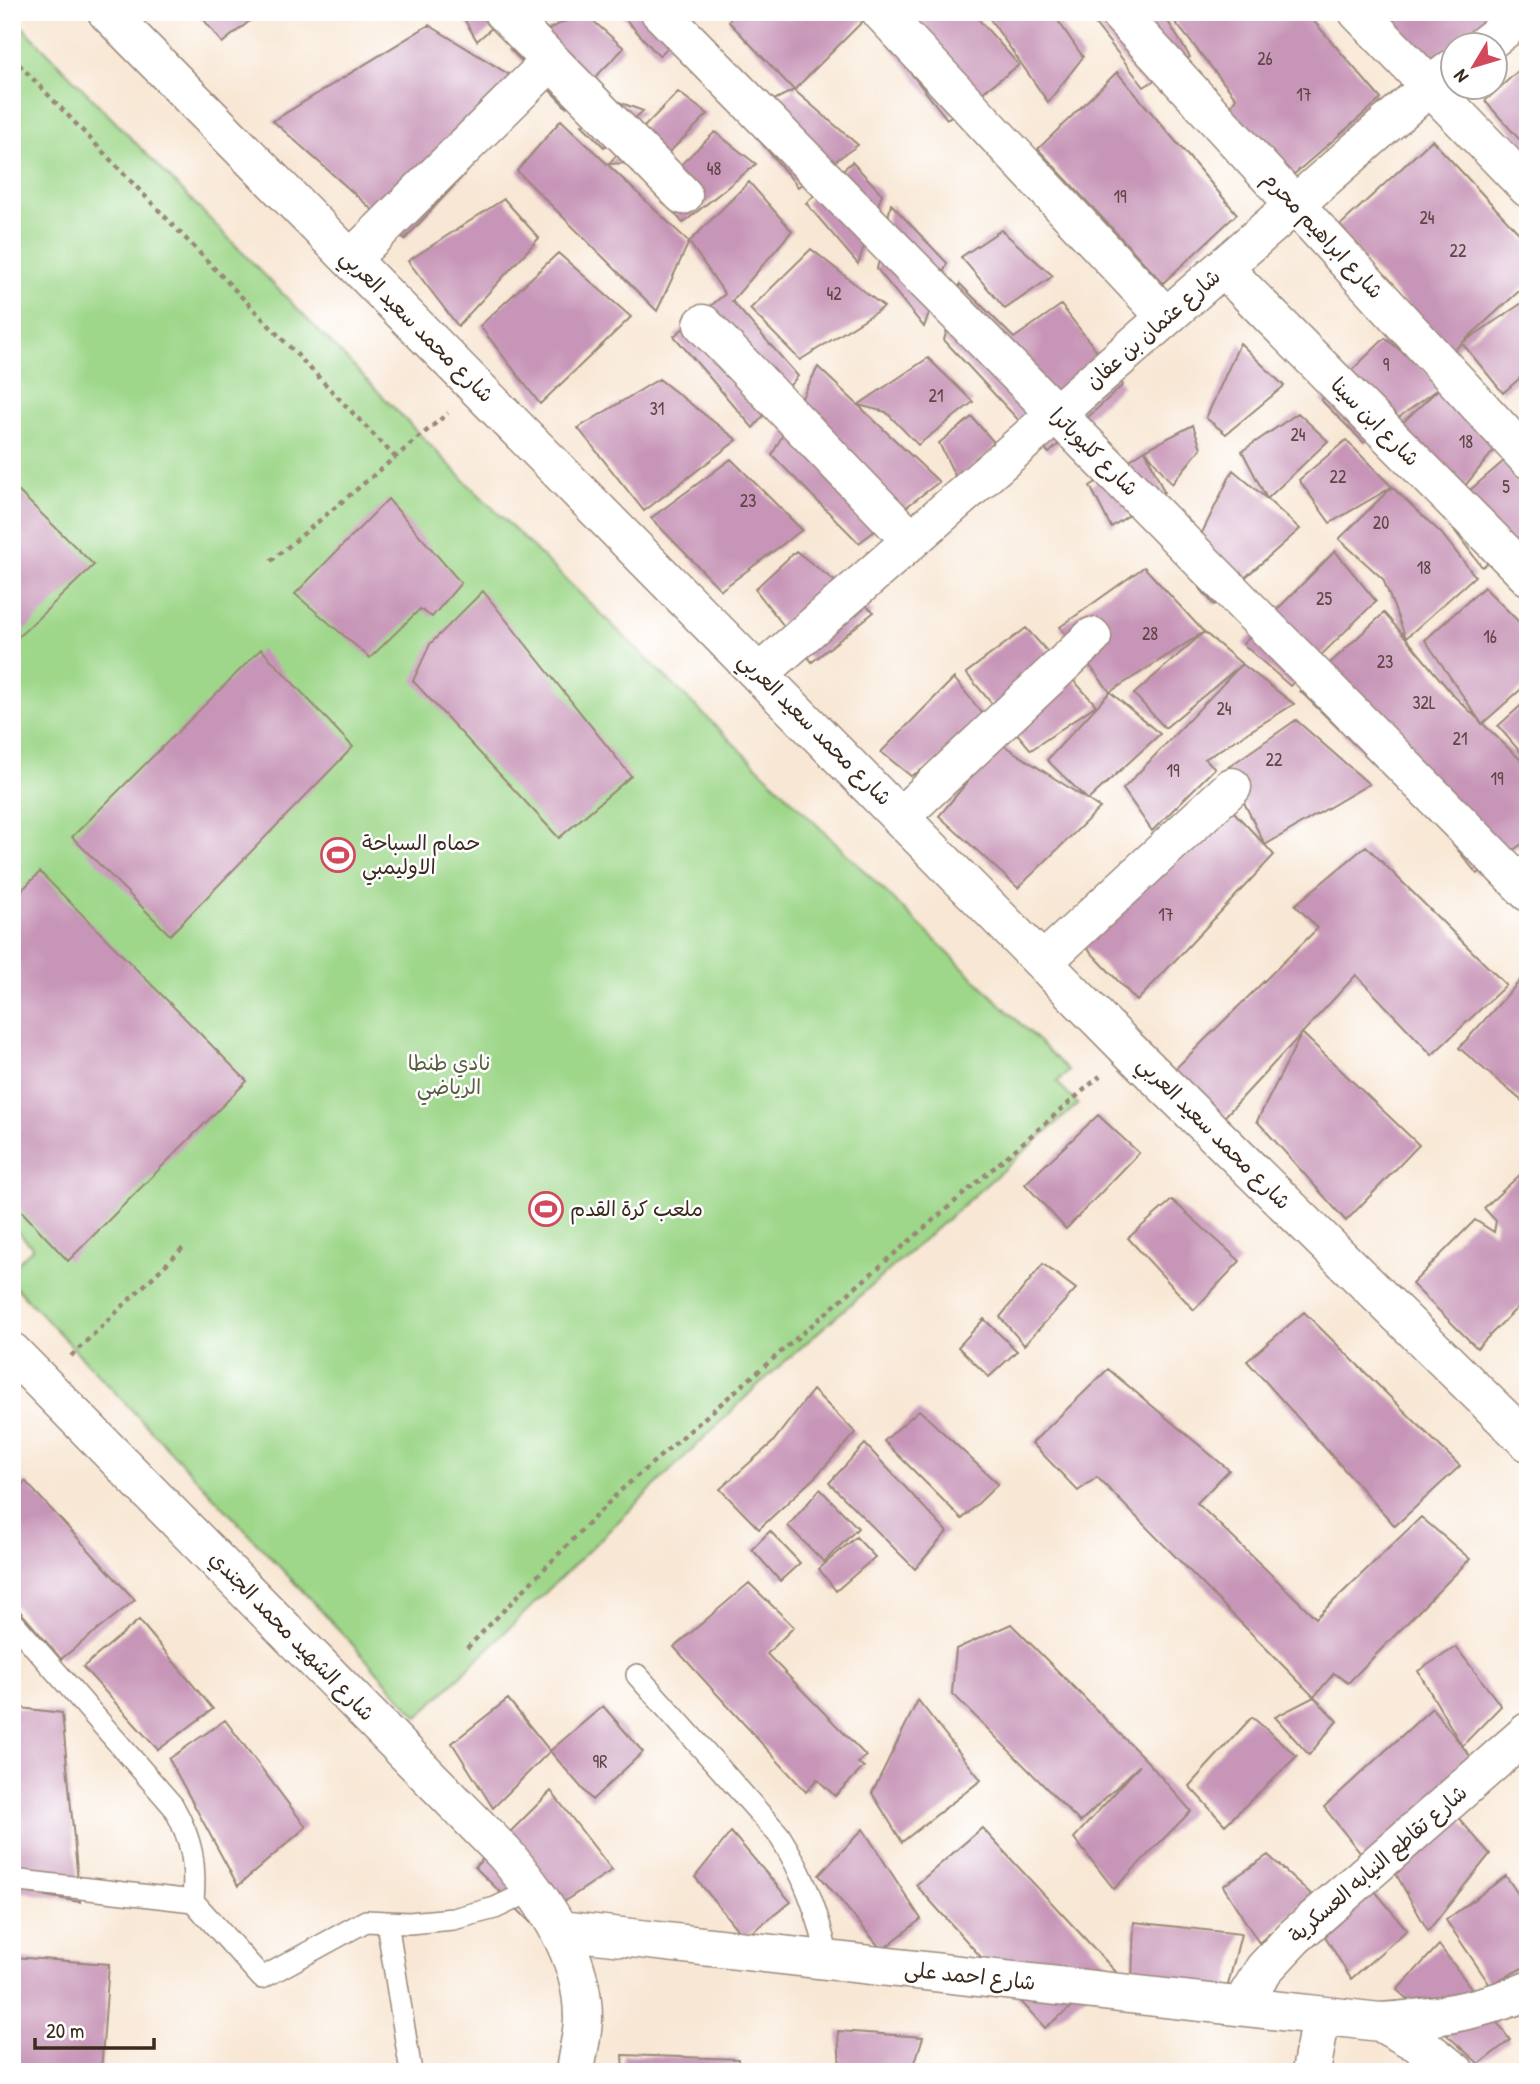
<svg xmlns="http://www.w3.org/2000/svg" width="1540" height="2084" font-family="'Patrick Hand','Playpen Sans Arabic',sans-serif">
<rect width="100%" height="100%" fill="#fff"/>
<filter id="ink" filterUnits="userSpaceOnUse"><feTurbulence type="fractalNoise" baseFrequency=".0143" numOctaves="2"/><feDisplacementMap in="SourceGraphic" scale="14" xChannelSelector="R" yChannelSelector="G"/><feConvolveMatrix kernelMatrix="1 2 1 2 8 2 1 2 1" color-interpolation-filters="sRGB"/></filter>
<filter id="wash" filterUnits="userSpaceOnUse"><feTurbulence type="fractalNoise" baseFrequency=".00686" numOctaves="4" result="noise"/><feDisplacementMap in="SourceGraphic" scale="28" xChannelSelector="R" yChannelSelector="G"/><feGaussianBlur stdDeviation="1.57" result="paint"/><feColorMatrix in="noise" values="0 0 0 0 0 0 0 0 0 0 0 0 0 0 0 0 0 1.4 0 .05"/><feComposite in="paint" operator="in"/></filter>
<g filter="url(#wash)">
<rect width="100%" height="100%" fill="#f8e7d4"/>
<!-- green -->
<path fill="#9ed78a" stroke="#6c8054" stroke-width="2" d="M12,16L471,487L1069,1071L1057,1082L1078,1104L756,1387L418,1717L344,1635L12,1283V1269L33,1248L12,1225Z"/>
<g id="blocks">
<!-- building -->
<path fill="#c795b7" d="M198,12H261L222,43Z
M460,12H510L477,41Z
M583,12L624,48L566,107L510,49Z
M619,12H677L694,22L659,56Z
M733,12H861L867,17L794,90L729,22Z
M927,12H972L1019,65L947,119L885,40Z
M985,12H1052L1083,57L1048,102Z
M1105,12H1162L1190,57L1144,87L1093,21Z
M1167,12H1306L1381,99L1285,182L1226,114L1236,98Z
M1386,12H1499L1459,46H1452V51L1433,68Z
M429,25L539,93L405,239L273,121Z
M1528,62V149L1485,101Z
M1117,72L1237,214L1163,283L1038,149Z
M794,90L858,145L798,187L740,117Z
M678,92L708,114L642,179L627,163L608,164Z
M613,100L643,111L604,147L582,125Z
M561,120L689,242L657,311L517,171Z
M715,132L756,164L683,223L654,190Z
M1432,140L1528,243V283L1462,343L1528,299V371L1503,393L1462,343L1451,353L1336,229Z
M852,162L882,194L858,264L806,203Z
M749,182L792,231L732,301L798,376L753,428L674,336L725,294L689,242Z
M504,199L539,238L458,326L408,261Z
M891,204L947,263L924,327L877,269Z
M1001,230L1053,276L1005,309L961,257Z
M811,249L884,307L800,360L750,309Z
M558,253L631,317L540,404L480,326Z
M960,284L1014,338L1061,305L1123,385L1049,453L944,340Z
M1385,338L1443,385L1505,437L1442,514L1518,449L1528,461V535L1482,567L1442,514L1375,448L1443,385L1364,443L1321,400Z
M1240,343L1284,386L1226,434L1206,418Z
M928,358L973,402L918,445L886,412L858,405Z
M818,367L939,482L859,543L772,455Z
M659,379L737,440L644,511L578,428Z
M1298,413L1328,441L1267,499L1300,529L1214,605L1184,569L1233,470L1267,499L1242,451Z
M972,417L997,446L957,480L939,443Z
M1193,425L1201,448L1172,484L1145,450L1164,492L1111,527L1090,486L1145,450Z
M1346,440L1392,487L1330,523L1299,480Z
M731,459L802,530L721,590L651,518Z
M12,485L94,565L12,643Z
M1392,487L1441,533L1475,576L1406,638L1453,695L1528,767V840L1477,874L1442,830L1300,691L1384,613L1406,638L1383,579L1339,539Z
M388,499L461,583L432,617L420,609L370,658L295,594Z
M796,551L874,612L812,662L755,589Z
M1335,551L1376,601L1290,686L1243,644Z
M1144,567L1204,632L1110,692L1060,627Z
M1484,587L1528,631V683L1482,724L1425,640Z
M483,591L631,776L559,838L413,681L430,644Z
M1026,628L1096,705L1031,750L966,673Z
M1204,632L1242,664L1165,728L1134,694Z
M261,649L353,747L170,935L72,837Z
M1242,664L1294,704L1205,759L1215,768L1152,831L1123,789Z
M954,678L994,728L911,776L881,752Z
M1110,692L1160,734L1088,800L1100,808L1018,888L939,816L1000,743L1088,800L1047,760Z
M1528,699V761L1498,726Z
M1296,720L1369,784L1265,845L1274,855L1137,1001L1083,944L1231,809L1265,845L1227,768Z
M1366,846L1506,985L1432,1055L1356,975L1215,1127L1167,1077L1318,928L1295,905Z
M40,872L247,1081L68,1261L12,1201V900Z
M1528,972V1106L1459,1048Z
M1302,1033L1419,1145L1346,1221L1257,1121Z
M1098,1115L1139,1153L1066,1229L1025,1184Z
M1523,1172L1528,1175V1297L1477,1348L1412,1284L1475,1220L1494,1232L1496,1221L1484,1208Z
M1172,1200L1240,1261L1194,1310L1128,1238Z
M1043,1264L1076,1289L1024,1345L1000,1317Z
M1304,1312L1460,1466L1395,1526L1247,1361Z
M984,1319L1017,1351L989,1377L958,1347Z
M1108,1369L1229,1470L1197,1503L1316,1618L1421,1517L1470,1559L1348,1683L1334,1673L1314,1697L1097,1477L1078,1491L1032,1443Z
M813,1390L856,1433L815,1477L759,1529L720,1489L772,1443Z
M919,1410L998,1484L962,1519L884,1441Z
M865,1444L947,1532L915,1569L829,1483Z
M25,1481L135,1600L61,1659L12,1602V1500Z
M820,1489L858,1528L824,1562L788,1526Z
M770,1531L800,1563L780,1581L752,1549Z
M856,1537L875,1557L836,1591L819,1569Z
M749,1583L794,1627L767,1654L866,1756L858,1763L864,1767L835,1796L817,1779L806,1792L674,1647Z
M139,1620L213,1709L158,1750L83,1667Z
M1011,1624L1145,1759L1191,1811L1114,1889L1074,1838L1140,1765L1080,1822L952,1693L956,1649Z
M1456,1647L1501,1706L1462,1746L1476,1763L1369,1864L1324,1807L1432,1708L1462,1746L1418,1671Z
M1314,1697L1337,1721L1309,1755L1275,1717Z
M508,1699L550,1751L493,1808L452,1743Z
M918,1700L981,1780L902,1842L872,1793Z
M603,1706L643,1752L592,1800L550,1751Z
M12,1707L62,1713L80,1902L12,1890Z
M1252,1717L1297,1756L1225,1825L1189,1786Z
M225,1720L306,1827L238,1886L169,1759Z
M551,1791L612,1870L531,1923L475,1867Z
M1455,1814L1490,1854L1428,1931L1396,1874Z
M982,1828L1116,1972L1045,2028L916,1885Z
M863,1829L921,1919L882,1950L819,1875Z
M731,1832L791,1902L744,1938L695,1877Z
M1268,1855L1312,1895L1259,1943L1223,1886Z
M1506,1876L1528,1909V1965L1490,1985L1446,1920Z
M1375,1891L1407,1930L1351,1979L1325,1936Z
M1134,1922L1241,1934L1227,1989L1132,1980Z
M1439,1945L1510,2040L1479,2064L1397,1990Z
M12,1957L109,1964L101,2072H12Z
M838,2031L923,2037L912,2072H840Z
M623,2055L738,2059V2072H624Z"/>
</g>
</g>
<g filter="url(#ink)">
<use href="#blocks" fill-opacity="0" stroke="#9a8879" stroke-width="2"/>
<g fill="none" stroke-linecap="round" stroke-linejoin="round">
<!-- service casing -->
<g stroke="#9a8879" stroke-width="24">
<path id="service" d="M12,1621L173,1806C192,1840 196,1862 193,1901
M637,1675L779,1835C804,1874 819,1914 828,1960
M12,1880L193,1901L262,1978L366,1921L409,1923L453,1919L495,1908L535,1889
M387,1922L411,2072"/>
</g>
<!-- minor casing -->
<g stroke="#9a8879" stroke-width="41">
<path id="minor" d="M503,12L683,195
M660,12L1528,892
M881,12L1166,317
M1118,12L1528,459
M1358,12L1528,188
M1483,46L1527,12
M351,259L551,61
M1223,268L1528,576
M703,324L911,540
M760,673L1430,86L1452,69
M901,816L1092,637
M1044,961L1232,787
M12,1352L505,1854C544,1901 583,1954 583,2018C583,2035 577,2054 575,2072
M560,1930L1380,2022C1431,2019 1480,2011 1528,1991
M1241,2006L1264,1969L1294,1937L1528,1732
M1380,2022L1418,2043L1455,2072
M1311,2072L1321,2016"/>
</g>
<!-- tertiary casing -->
<g stroke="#9a8879" stroke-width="41">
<path id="tertiary" d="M107,12L1129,1050L1528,1442"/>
</g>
<!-- path -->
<path stroke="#9a8879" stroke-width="4.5" stroke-dasharray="5 5" stroke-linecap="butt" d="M12,57L395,457
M271,561L448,413
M71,1356L186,1245
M467,1648L620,1491L1100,1076"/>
<!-- service -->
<use href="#service" stroke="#fff" stroke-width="21"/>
<!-- minor -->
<use href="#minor" stroke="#fff" stroke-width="38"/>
<!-- tertiary -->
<use href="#tertiary" stroke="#fff" stroke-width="38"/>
</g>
</g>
<!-- icons -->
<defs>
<g id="stadium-ring" transform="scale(1.75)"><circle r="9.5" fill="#fff" stroke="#d1495b" stroke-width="1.5"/><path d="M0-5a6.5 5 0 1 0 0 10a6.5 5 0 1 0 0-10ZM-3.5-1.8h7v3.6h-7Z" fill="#d1495b"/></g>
</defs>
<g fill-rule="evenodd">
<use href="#stadium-ring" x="338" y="855"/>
<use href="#stadium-ring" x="546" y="1209"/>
</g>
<g text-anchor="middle" stroke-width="5" stroke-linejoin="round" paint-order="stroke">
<!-- number labels -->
<g font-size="18" fill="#5e4544">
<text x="1265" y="65">26</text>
<text x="1304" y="101">17</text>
<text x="714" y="175">48</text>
<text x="1120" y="203">19</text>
<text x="1427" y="224">24</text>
<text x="1458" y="257">22</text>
<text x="834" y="300">42</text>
<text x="1386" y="371">9</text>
<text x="936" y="402">21</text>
<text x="657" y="415">31</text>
<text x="1298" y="441">24</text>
<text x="1466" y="448">18</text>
<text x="1338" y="483">22</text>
<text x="1506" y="493">5</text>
<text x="748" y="507">23</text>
<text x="1381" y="529">20</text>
<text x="1424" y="574">18</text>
<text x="1324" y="605">25</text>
<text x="1150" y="640">28</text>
<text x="1490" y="643">16</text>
<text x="1385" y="668">23</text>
<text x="1424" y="709">32L</text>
<text x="1224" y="715">24</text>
<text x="1460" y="745">21</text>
<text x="1274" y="766">22</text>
<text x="1173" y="777">19</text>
<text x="1497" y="785">19</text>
<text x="1166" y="921">17</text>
<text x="600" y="1768">9R</text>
</g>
<!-- street labels -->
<g font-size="21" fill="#3b2a1e" stroke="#fff">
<text transform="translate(1323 235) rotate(47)" y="7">شارع ابراهيم محرم</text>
<text transform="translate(417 326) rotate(45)" y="7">شارع محمد سعيد العربي</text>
<text transform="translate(1153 329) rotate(-41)" y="7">شارع عثمان بن عفان</text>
<text transform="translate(1375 422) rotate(45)" y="7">شارع ابن سينا</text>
<text transform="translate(1094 452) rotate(45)" y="7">شارع كليوباترا</text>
<text transform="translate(815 729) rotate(45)" y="7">شارع محمد سعيد العربي</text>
<text transform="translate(1214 1133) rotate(45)" y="7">شارع محمد سعيد العربي</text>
<text transform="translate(292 1636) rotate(46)" y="7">شارع الشهيد محمد الجندي</text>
<text transform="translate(1378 1864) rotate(-41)" y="7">شارع تقاطع النيابه العسكرية</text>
<text transform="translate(970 1976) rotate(6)" y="7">شارع احمد على</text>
</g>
<!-- poi labels -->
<g font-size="21" fill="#3b2a1e" stroke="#fff" text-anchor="start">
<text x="362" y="850">حمام السباحة<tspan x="362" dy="24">الاوليمبي</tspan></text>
<text x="570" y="1216">ملعب كرة القدم</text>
</g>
<!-- park labels -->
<g font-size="21" fill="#595e3e" stroke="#fff">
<text x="449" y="1070">نادي طنطا<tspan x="449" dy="24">الرياضي</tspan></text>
</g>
</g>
<!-- margin -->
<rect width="1540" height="2084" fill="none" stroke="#fff" stroke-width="42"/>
<!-- north arrow -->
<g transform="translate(1474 66) rotate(232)"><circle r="33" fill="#ffffff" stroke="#b1aaa5" stroke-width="2"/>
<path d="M0-5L12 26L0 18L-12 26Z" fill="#d1495b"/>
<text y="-10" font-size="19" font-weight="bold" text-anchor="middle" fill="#3b2a1e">N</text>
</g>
<!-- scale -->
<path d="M35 2038v10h119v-10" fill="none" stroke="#3b2a1e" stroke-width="3.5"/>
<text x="46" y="2038" font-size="21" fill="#3b2a1e" stroke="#ffffff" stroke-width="5" paint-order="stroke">20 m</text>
</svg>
